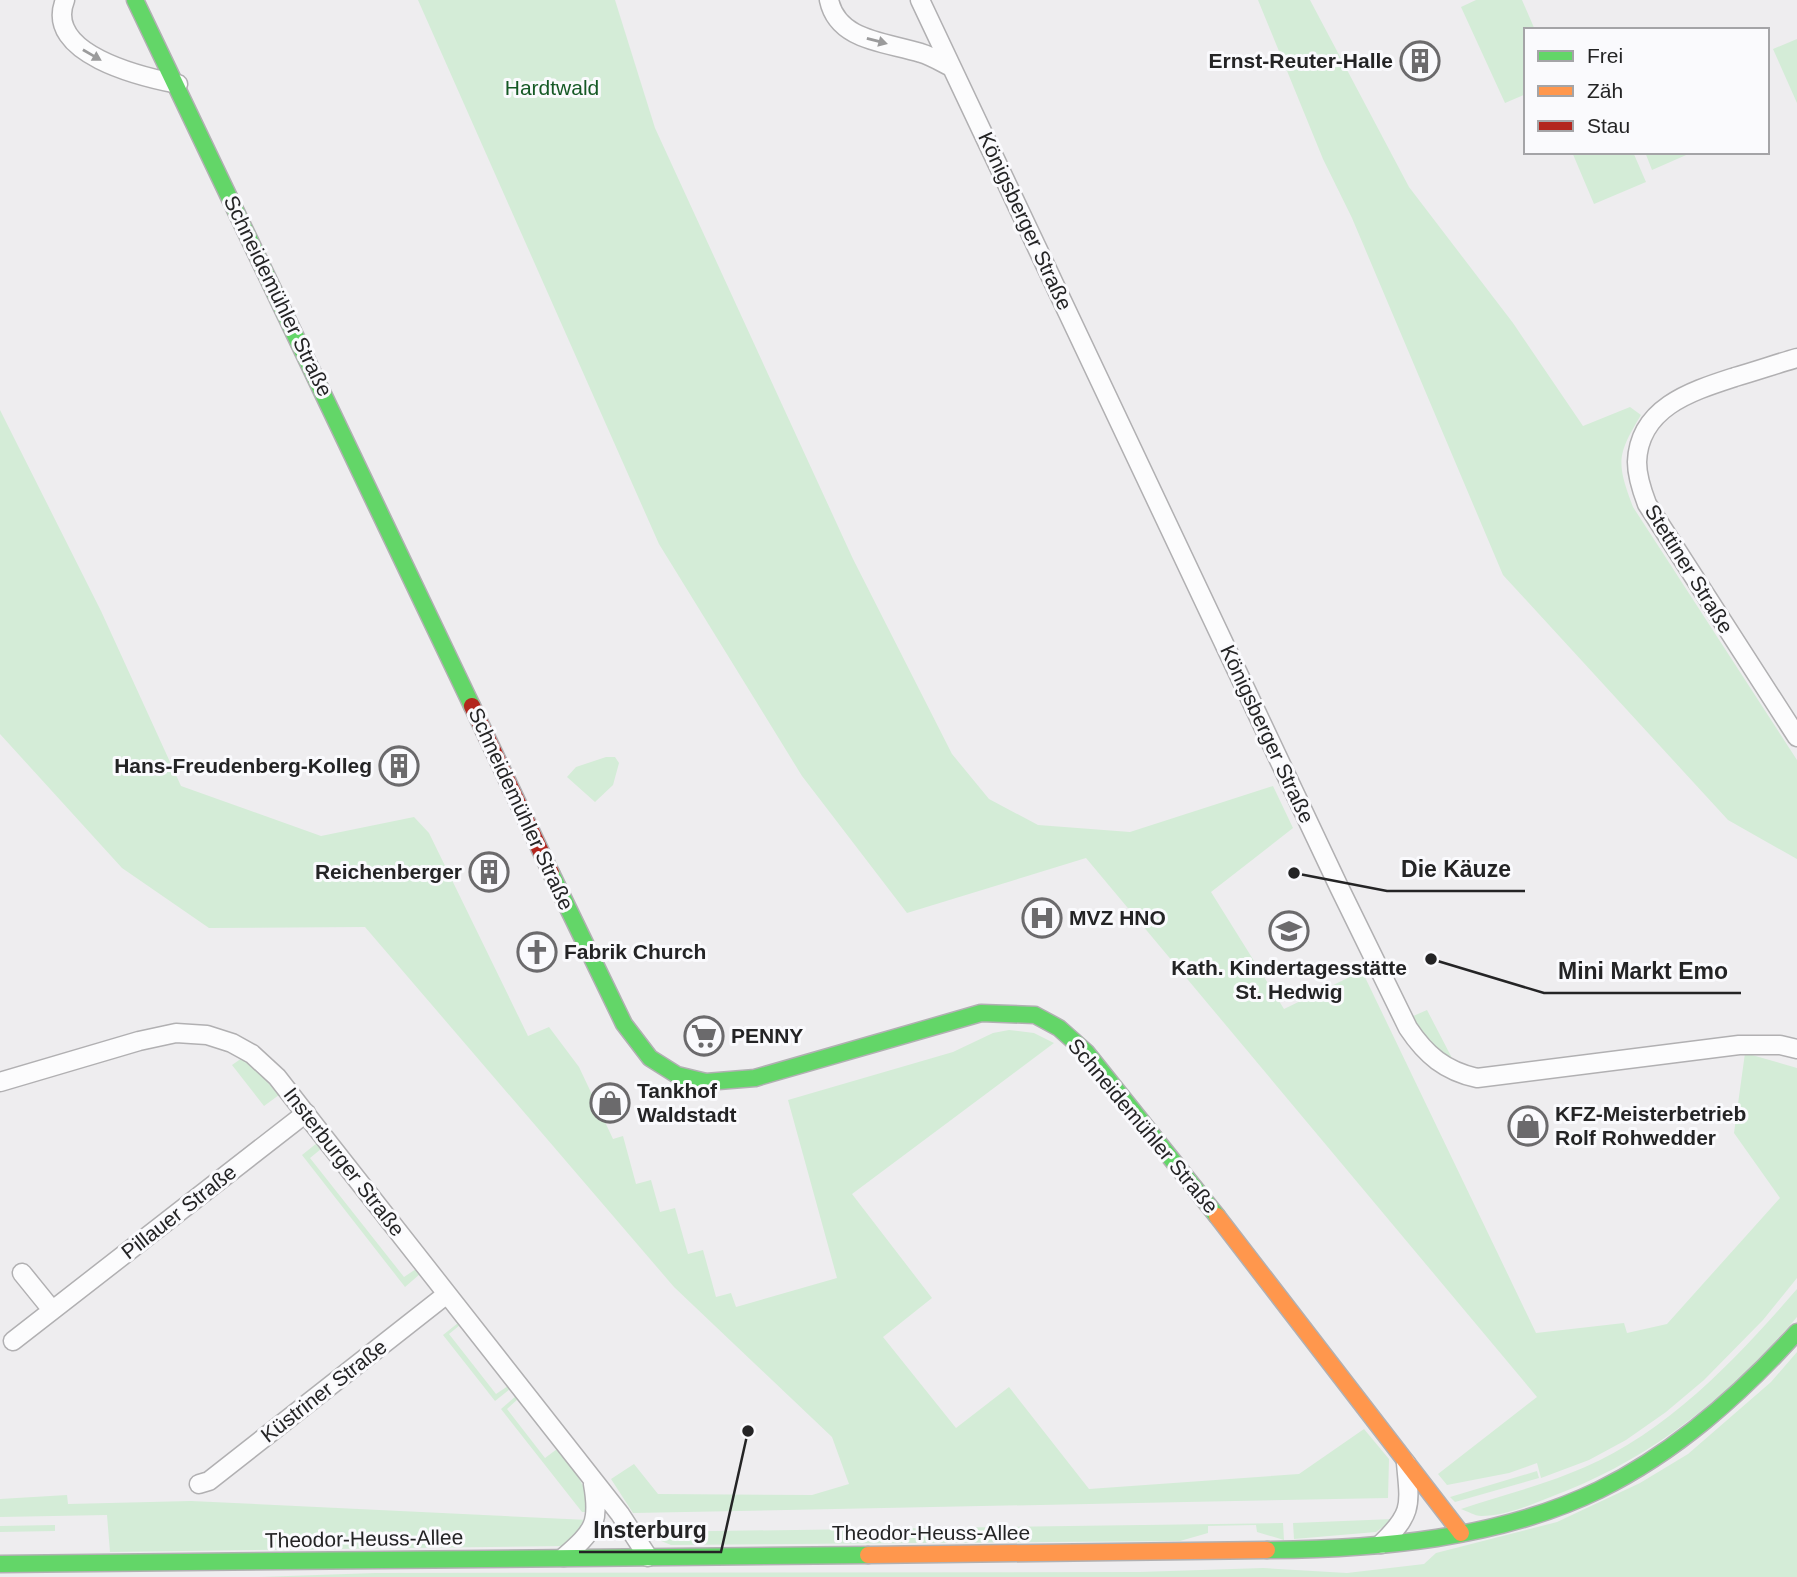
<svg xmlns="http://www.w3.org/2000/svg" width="1797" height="1577" font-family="Arial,sans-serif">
<rect width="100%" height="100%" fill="#eeedef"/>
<!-- green -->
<path fill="#d4ecd7" d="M418,0H615L655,128L853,559L952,754L989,799L1038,825L1130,832L1273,786L1293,828L1211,892L1284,1009L1362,971L1536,1333L1624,1323L1627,1333L1667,1324L1780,1198L1734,1133L1745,1053L1797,1068V1278L1763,1320L1704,1380L1666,1412L1626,1440L1589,1460L1541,1478L1537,1463L1509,1473L1447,1485L1438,1474L1537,1397L1086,858L907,913L802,776L659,544Z
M1258,0H1310L1409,187L1513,323L1583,426L1630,407L1641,415C1617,455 1616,462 1633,507L1797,760V859L1728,820L1503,575L1352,218L1323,159Z
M1476,0H1522L1535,30H1526V94L1505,103L1461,7Z
M1797,39V103L1773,49Z
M1572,152H1633L1646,182L1594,204Z
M1645,152H1693L1652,170Z
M0,410L101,611L181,786L321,836L414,817L429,833L528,1036L549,1027L579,1067L613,1139L623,1136L636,1184L651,1180L660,1212L675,1208L688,1254L703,1250L716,1297L731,1293L736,1307L837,1278L788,1100L953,1052L993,1033L1009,1030L1034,1033L1054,1043L852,1194L932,1298L883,1337L956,1428L1009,1387L1089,1489L1299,1474L1364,1429L1389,1459L1388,1498L633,1513L611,1479L634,1464L658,1494L812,1495L849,1484L832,1437L674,1287L365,927L209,928L122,868L0,734Z
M606,757H615L619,763L613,785L595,802L567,777L576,767Z
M1427,1010L1453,1060C1434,1051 1421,1035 1411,1017Z
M242,1058L255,1068L279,1095L264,1106L232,1065Z
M317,1143L321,1149L310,1158L404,1277L416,1269L420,1274L405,1287L302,1155Z
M1797,1289V1317C1728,1398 1649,1461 1548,1498C1528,1506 1503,1516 1481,1516C1475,1516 1467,1511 1461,1509C1496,1497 1533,1488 1568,1474C1660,1440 1734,1362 1797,1289Z
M458,1323L460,1325L449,1334L496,1394L508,1386L510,1389L495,1401L443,1335Z
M1797,1352V1577H259L375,1573L1140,1572L1263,1568L1347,1573L1424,1564L1436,1553L1557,1522L1640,1483L1688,1454L1771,1382Z
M516,1396L518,1399L507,1409L545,1458L557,1449C575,1471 586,1483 590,1512H582L501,1409Z
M1537,1471L1539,1478L1455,1502L1450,1497Z
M67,1495L68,1504L191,1501L588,1520L586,1527L565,1546L110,1552L107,1515L0,1517V1499Z
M1394,1519L1376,1532L1294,1539L1293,1523Z
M1283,1523L1284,1540L1257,1532L1256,1525L1208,1526V1533L1180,1541L671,1545L654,1538L648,1532Z
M55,1525V1531L0,1532V1526Z"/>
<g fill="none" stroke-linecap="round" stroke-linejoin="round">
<!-- street casing -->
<g stroke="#b1b0b2" stroke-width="21">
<path id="street" d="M65,0C43,54 142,77 178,84
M829,0C838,42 888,42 921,53C931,56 941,62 951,67
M920,0L1339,887L1408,1028C1426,1055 1445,1071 1477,1078L1739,1045H1780L1797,1049
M1797,358C1776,364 1756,371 1735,377C1692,391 1639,407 1637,462C1637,476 1642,491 1647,504L1797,737
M0,1082L139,1041L176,1033L207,1035L232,1043L252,1054L277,1077L323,1136L620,1514L648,1557
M22,1273L52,1310
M13,1341L306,1113
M199,1484L209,1481L447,1294
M1381,1544C1413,1513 1410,1506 1406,1463
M564,1557C594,1531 600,1523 593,1484"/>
</g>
<!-- fast casing -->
<g stroke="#b1b0b2" stroke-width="19">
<path id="fast" d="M135,0L472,706
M551,873L624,1024L650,1058L677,1075L706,1082L755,1078L981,1013L1035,1015L1059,1028L1086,1052L1217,1216
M1267,1550C1378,1549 1498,1539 1599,1490C1676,1452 1740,1395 1797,1332
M0,1564L868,1555"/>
</g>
<!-- slow casing -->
<g stroke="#b1b0b2" stroke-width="19">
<path id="slow" d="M1217,1216L1461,1533
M868,1555L1267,1550"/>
</g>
<!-- jam casing -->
<g stroke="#b1b0b2" stroke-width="19">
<path id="jam" d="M472,706L551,873"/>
</g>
<!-- street -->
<use href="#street" stroke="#fcfcfd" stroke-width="18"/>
<!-- fast -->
<use href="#fast" stroke="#63d668" stroke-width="16"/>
<!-- slow -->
<use href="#slow" stroke="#ff974d" stroke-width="16"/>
<!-- jam -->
<use href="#jam" stroke="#b3261e" stroke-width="16"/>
</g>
<!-- one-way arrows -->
<defs><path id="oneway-solid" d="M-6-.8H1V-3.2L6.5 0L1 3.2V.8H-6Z" transform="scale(1.75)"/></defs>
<g fill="#9b9b9c">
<use href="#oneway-solid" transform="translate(877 41) rotate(15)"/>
<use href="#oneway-solid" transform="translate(92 55) rotate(30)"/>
</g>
<!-- icons -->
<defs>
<g id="building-ring" transform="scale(2.0125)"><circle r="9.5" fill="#fafafd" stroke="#6b6a6c" stroke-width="1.5"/><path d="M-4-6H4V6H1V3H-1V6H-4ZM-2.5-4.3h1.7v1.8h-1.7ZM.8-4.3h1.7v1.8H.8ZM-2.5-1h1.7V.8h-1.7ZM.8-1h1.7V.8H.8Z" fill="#6b6a6c"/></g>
<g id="hospital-ring" transform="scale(2.0125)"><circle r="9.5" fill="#fafafd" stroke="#6b6a6c" stroke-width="1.5"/><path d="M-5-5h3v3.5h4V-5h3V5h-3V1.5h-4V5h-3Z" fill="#6b6a6c"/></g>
<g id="school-ring" transform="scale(2.0125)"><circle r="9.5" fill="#fafafd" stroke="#6b6a6c" stroke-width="1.5"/><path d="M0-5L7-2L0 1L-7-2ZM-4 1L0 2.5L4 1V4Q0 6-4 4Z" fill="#6b6a6c"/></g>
<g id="church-ring" transform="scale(2.0125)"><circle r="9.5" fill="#fafafd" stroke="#6b6a6c" stroke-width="1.5"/><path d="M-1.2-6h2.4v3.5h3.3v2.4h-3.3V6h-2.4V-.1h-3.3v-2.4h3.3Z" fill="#6b6a6c"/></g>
<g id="supermarket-ring" transform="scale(2.0125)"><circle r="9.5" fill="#fafafd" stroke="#6b6a6c" stroke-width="1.5"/><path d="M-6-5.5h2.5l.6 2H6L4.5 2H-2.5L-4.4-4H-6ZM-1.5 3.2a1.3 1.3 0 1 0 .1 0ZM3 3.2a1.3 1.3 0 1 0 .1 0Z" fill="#6b6a6c"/></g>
<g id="shop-ring" transform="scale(2.0125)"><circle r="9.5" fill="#fafafd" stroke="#6b6a6c" stroke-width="1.5"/><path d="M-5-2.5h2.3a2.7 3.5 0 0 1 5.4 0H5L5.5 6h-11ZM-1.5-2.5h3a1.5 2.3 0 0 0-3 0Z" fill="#6b6a6c"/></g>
</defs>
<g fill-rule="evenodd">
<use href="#building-ring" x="1420" y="61"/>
<use href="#building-ring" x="399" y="766"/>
<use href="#building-ring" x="489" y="872"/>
<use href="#hospital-ring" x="1042" y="918"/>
<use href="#school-ring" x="1289" y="931"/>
<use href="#church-ring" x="537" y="952"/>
<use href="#supermarket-ring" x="704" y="1036"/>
<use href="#shop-ring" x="610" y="1103"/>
<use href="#shop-ring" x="1528" y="1126"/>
</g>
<g text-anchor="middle" stroke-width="6" stroke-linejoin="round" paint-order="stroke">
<!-- poi labels -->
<g font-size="21" font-weight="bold" fill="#242425" stroke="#fafafd" text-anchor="start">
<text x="1393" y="68" text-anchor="end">Ernst-Reuter-Halle</text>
<text x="372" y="773" text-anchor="end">Hans-Freudenberg-Kolleg</text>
<text x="462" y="879" text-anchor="end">Reichenberger</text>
<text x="1069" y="925">MVZ HNO</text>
<text x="564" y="959">Fabrik Church</text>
<text x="1289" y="975" text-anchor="middle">Kath. Kindertagesstätte<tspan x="1289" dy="24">St. Hedwig</tspan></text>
<text x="731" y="1043">PENNY</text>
<text x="637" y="1098">Tankhof<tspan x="637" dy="24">Waldstadt</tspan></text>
<text x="1555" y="1121">KFZ-Meisterbetrieb<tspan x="1555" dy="24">Rolf Rohwedder</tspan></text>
</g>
<!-- park labels -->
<g font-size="21" fill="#155925" stroke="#fafafd">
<text x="552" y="95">Hardtwald</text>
</g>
<!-- street labels -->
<g font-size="21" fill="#242425" stroke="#fafafd">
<text transform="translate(1025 221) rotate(65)" y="7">Königsberger Straße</text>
<text transform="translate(278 296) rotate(64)" y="7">Schneidemühler Straße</text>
<text transform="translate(1689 569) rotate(58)" y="7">Stettiner Straße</text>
<text transform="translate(1267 734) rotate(65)" y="7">Königsberger Straße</text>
<text transform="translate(521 809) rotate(65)" y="7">Schneidemühler Straße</text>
<text transform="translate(1143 1126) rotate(50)" y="7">Schneidemühler Straße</text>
<text transform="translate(344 1162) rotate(52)" y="7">Insterburger Straße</text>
<text transform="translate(179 1212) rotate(-38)" y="7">Pillauer Straße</text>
<text transform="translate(324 1391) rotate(-38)" y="7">Küstriner Straße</text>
<text x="931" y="1540">Theodor-Heuss-Allee</text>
<text transform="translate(364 1539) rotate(-1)" y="7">Theodor-Heuss-Allee</text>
</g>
</g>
<!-- callouts -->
<path fill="none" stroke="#242425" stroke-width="2.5" d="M1294 873L1387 891H1525M1431 959L1544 993H1741M748 1431L721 1552H579"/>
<g fill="#242425" stroke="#fafafd" stroke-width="2.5">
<circle cx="1294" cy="873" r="7"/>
<circle cx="1431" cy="959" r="7"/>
<circle cx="748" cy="1431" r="7"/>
</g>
<g font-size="23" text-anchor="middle" font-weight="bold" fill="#242425" stroke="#fafafd" stroke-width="6" stroke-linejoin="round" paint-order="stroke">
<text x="1456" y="877">Die Käuze</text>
<text x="1643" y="979">Mini Markt Emo</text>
<text x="650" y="1538">Insterburg</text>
</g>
<!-- legend -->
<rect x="1524" y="28" width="245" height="126" fill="#fafafd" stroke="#a4a4a7" stroke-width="2"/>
<rect x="1538" y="51" width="35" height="10" fill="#63d668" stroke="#a4a4a7" stroke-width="2"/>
<text x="1587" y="63" font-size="21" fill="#242425">Frei</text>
<rect x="1538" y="86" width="35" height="10" fill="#ff974d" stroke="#a4a4a7" stroke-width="2"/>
<text x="1587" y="98" font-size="21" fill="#242425">Zäh</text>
<rect x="1538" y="121" width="35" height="10" fill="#b3261e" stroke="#a4a4a7" stroke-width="2"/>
<text x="1587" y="133" font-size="21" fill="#242425">Stau</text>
</svg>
